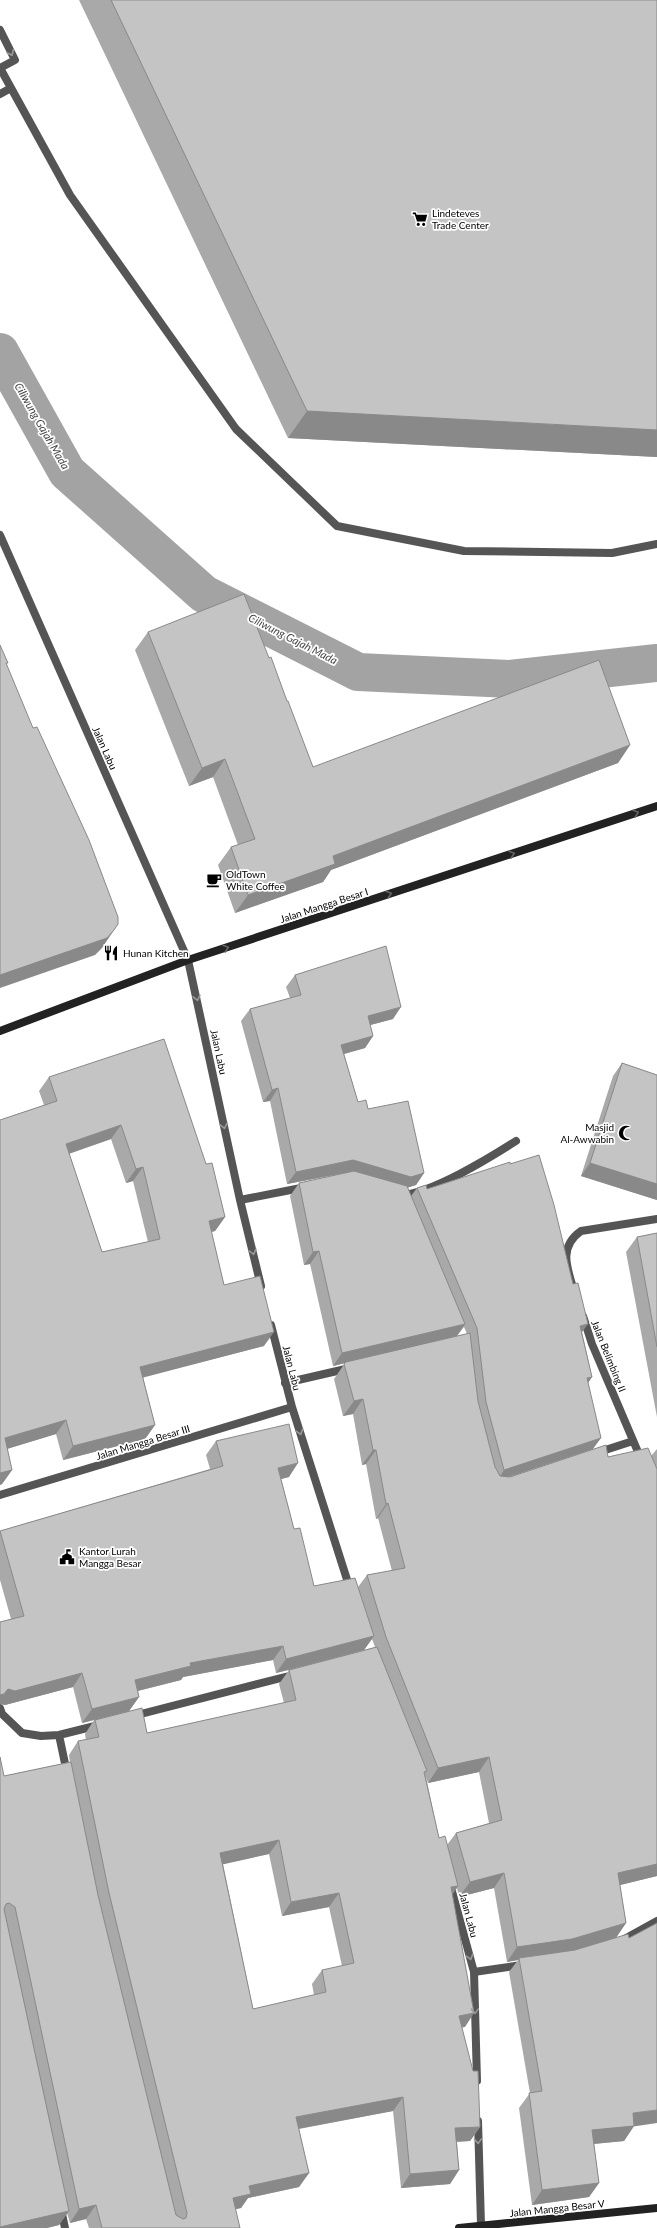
<svg xmlns="http://www.w3.org/2000/svg" width="657" height="2228" font-family="Lato,sans-serif">
<rect width="100%" height="100%" fill="#fff"/>
<g fill="none" stroke-linecap="round" stroke-linejoin="round">
<!-- canal -->
<path stroke="#a3a3a3" stroke-width="38" d="M0,352L67,472L204,594L358,672L510,679L657,663"/>
<!-- lane -->
<path stroke="#555" stroke-width="8" d="M0,30L15,60L0,68
M0,68L70,195L236,429L337,526L464,551L612,553L657,544
M0,94L11,88"/>
<!-- street -->
<path stroke="#555" stroke-width="8" d="M0,535L188,960L240,1200L261,1286
M400,1195C429,1195 491,1157 516,1141
M240,1200L306,1187
M575,1294C568,1270 557,1248 581,1231L657,1219
M583,1316L592,1344L641,1459
M271,1325L292,1407L350,1589
M285,1383L350,1368
M596,1453L633,1441
M0,1495L292,1407
M0,1708L2,1714L22,1733L41,1736L59,1735L99,1725
M133,1716L293,1675
M59,1735L67,1773
M450,1884L474,1972L477,2081
M619,1942L657,1921
M474,1972L522,1965
M478,2121L481,2225
M61,2209L65,2228"/>
<!-- secondary -->
<path stroke="#222" stroke-width="8" d="M0,1031L188,960L657,806
M459,2228L657,2208"/>
</g>
<!-- wall -->
<path fill="#a9a9a9" fill-rule="evenodd" d="M79,0H657V457L288,438Z
M148,632L269,658L313,767L630,745L618,763L331,870L323,882L235,913L218,865L231,847L238,845L213,777L189,786L135,650Z
M295,975L393,1019L370,1025L373,1036L365,1048L344,1054L358,1102L368,1109L424,1173L416,1185L407,1188L411,1196L417,1188L427,1189L582,1332L592,1377L588,1383L593,1449L508,1477H510L608,1457L651,1456L657,1449V1876L620,1885L626,1923L616,1937L634,2126L624,2141L594,2144L599,2183L589,2197L532,2205L519,2108L530,2093L509,1972L518,1960L507,1962L494,1888L459,1897L457,1888L452,1894L465,2027H462L480,2127L470,2141L457,2142L459,2170L450,2184L401,2188L393,2111L299,2129L309,2173L299,2187L248,2198L241,2208L235,2209L240,2228H89L86,2219L70,2223L67,2213L59,2225L47,2228H0L4,1776L70,1762L69,1755L78,1741L86,1740L85,1734L94,1720L82,1723L73,1687L5,1705L0,1704V1622L11,1619L0,1580V1531L210,1469L206,1455L216,1441L289,1477L281,1479L294,1529L314,1586L358,1587L367,1575L392,1571L378,1518L376,1519L366,1464L362,1465L353,1414L343,1416L334,1379L345,1363L333,1366L310,1264L304,1265L290,1196L299,1183L345,1173L287,1184L270,1101L263,1102L241,1021L250,1009L290,998L286,987ZM464,1327L467,1334L457,1336ZM372,1639L375,1647L364,1650ZM273,1660L276,1673L289,1670L279,1684L284,1703L147,1733L129,1711L139,1697L138,1691L181,1680L183,1677ZM479,1772L489,1823L456,1833L447,1845L439,1838L426,1777L428,1783ZM269,1854L282,1916L329,1907L342,1966L322,1970L312,1984L314,1995L253,2009L223,1864Z
M622,1063L657,1075V1200L581,1176L613,1076Z
M49,1077L206,1164L225,1217L215,1231L211,1232L224,1285L264,1346L143,1377L155,1425L145,1439L63,1460L56,1434L7,1449L12,1470L2,1484L0,1485V1120L44,1105L39,1091ZM111,1139L126,1183L133,1181L148,1242L102,1252L69,1154Z
M657,1233V1417L626,1252L637,1237Z"/>
<!-- shaded-wall -->
<path fill="#898989" d="M307,411L657,430V457L288,438Z
M630,745L618,763L331,870L323,882L235,913L248,895L333,856Z
M225,759L213,777L189,786L202,768Z
M114,930L102,948L95,955L0,988V975Z
M401,1007L393,1019L359,1028L368,1016Z
M373,1036L365,1048L333,1057L341,1045Z
M278,1088L270,1101L263,1102L272,1090Z
M121,1125L111,1139L56,1158L66,1144Z
M353,1160L424,1173L416,1185L402,1189L344,1173L287,1184L296,1172Z
M590,1163L657,1184V1200L581,1176Z
M143,1167L133,1181L126,1183L136,1169Z
M225,1217L215,1231L199,1235L209,1221Z
M319,1251L310,1264L304,1265L313,1252Z
M465,1324L456,1337L333,1366L342,1353Z
M588,1324L580,1335V1326Z
M274,1332L264,1346L130,1381L140,1367Z
M592,1377L585,1387L587,1378Z
M363,1399L353,1414L343,1416L354,1401Z
M66,1420L56,1434L0,1451L5,1438Z
M155,1425L145,1439L63,1460L73,1446Z
M601,1438L593,1449L497,1481L504,1470Z
M373,1450H376L366,1464L362,1465Z
M298,1463L289,1477L269,1482L278,1468Z
M12,1470L2,1484L0,1485V1473Z
M388,1503L378,1518L376,1519L386,1504Z
M374,1636L364,1650L276,1673L286,1659Z
M283,1646L273,1660L183,1677L181,1680L125,1694L135,1680L190,1663Z
M82,1673L73,1687L5,1705L0,1704V1695L8,1689Z
M139,1697L129,1711L82,1723L92,1709Z
M489,1757L479,1772L428,1783L438,1768Z
M279,1840L269,1854L211,1867L220,1853Z
M657,1864V1876L608,1888L618,1873Z
M504,1873L494,1888L459,1897L470,1882Z
M458,1886L449,1900L451,1887Z
M339,1893L329,1907L282,1916L291,1902Z
M626,1923L616,1938L562,1954L519,1958L518,1960L507,1962L517,1947Z
M474,2013L465,2027L449,2030L459,2016Z
M403,2097L393,2111L286,2131L296,2117Z
M657,2110V2123L630,2127L634,2126L624,2141L582,2145L592,2130L633,2113Z
M480,2127L470,2141L446,2142L455,2128Z
M459,2170L450,2184L401,2188L410,2174Z
M309,2173L299,2187L248,2198L241,2208L223,2212L233,2198L249,2186Z
M599,2183L589,2197L532,2205L542,2190Z
M96,2205L86,2219L70,2223L79,2209Z
M69,2211L59,2225L47,2228H0V2227Z"/>
<!-- building -->
<path fill="#c4c4c4" stroke="#898989" fill-rule="evenodd" d="M111,0H657V430L307,411Z
M244,594L269,658L271,657L287,701H288L313,767L599,660L630,745L333,856L335,864L248,895L231,847L255,839L225,759L202,768L148,632Z
M0,645L8,663H6L33,728L37,727L89,840L118,917V924L114,930L107,938L0,975Z
M386,946L401,1007L368,1016L373,1036L341,1045L358,1102L366,1100L368,1109L408,1101L424,1173L411,1177L353,1160L296,1172L278,1088L272,1090L250,1009L301,995L295,975Z
M164,1039L206,1164L212,1163L225,1217L209,1221L224,1285L260,1276L274,1332L140,1367L155,1425L73,1446L66,1420L5,1438L12,1470L0,1473V1120L57,1101L49,1077ZM121,1125L136,1169L143,1167L160,1239L102,1252L66,1144Z
M622,1063L657,1075V1184L590,1163Z
M539,1155L554,1205L573,1284L578,1283L588,1324L580,1326L592,1377L587,1378L601,1438L504,1470L486,1402L477,1328L417,1188L426,1185L427,1189L510,1162V1164Z
M354,1171L407,1186L465,1324L342,1353L319,1251L313,1252L299,1183Z
M657,1233V1347L637,1237Z
M470,1333L478,1401L495,1467L500,1476L510,1477L606,1445L608,1457L648,1448L657,1469V1864L618,1873L626,1923L572,1939L517,1947L504,1873L470,1882L456,1833L502,1820L489,1757L438,1768L386,1637L367,1575L405,1568L388,1503L386,1504L376,1450H373L363,1399L354,1401L344,1364L346,1362Z
M289,1424L298,1463L278,1468L294,1529L300,1528L314,1586L355,1578L374,1636L286,1659L283,1646L190,1663L191,1666L135,1680L139,1697L92,1709L82,1673L15,1691L8,1689L4,1694L0,1695V1622L24,1616L0,1531L223,1466L216,1441Z
M377,1647L427,1771L424,1772L439,1838L445,1836L458,1886L451,1887L474,2013L459,2016L473,2071H478L480,2127L455,2128L459,2170L410,2174L403,2097L296,2117L309,2173L249,2186L251,2194L233,2198L240,2228H102L96,2205L79,2209L15,1907L9,1903L6,1904L4,1909L69,2211L0,2227V1757L4,1776L71,1762L98,1895L176,2215L183,2219L186,2218L187,2213L109,1893L78,1741L99,1737L95,1720L142,1708L147,1733L296,1700L289,1670ZM279,1840L291,1902L339,1893L354,1963L322,1970L326,1992L253,2009L220,1853Z
M657,1923V2110L633,2113L634,2126L592,2130L599,2183L542,2190L529,2093L542,2091L519,1958L575,1950L628,1934L629,1938Z"/>
<!-- one-way arrows -->
<defs><path id="oneway-chevron" d="M-2-3.5L2.5 0L-2 3.5" fill="none" stroke-width="1.6" stroke-linecap="round" stroke-linejoin="round"/></defs>
<g stroke="#999">
<use href="#oneway-chevron" transform="translate(11 53) rotate(65)"/>
<use href="#oneway-chevron" transform="translate(197 998) rotate(77)"/>
<use href="#oneway-chevron" transform="translate(224 1126) rotate(78)"/>
<use href="#oneway-chevron" transform="translate(253 1252) rotate(76)"/>
<use href="#oneway-chevron" transform="translate(300 1432) rotate(72)"/>
<use href="#oneway-chevron" transform="translate(470 1957) rotate(75)"/>
<use href="#oneway-chevron" transform="translate(475 2011) rotate(88)"/>
<use href="#oneway-chevron" transform="translate(478 2141) rotate(88)"/>
</g>
<g stroke="#646464">
<use href="#oneway-chevron" transform="translate(636 813) rotate(-18)"/>
<use href="#oneway-chevron" transform="translate(512 854) rotate(-18)"/>
<use href="#oneway-chevron" transform="translate(389 894) rotate(-18)"/>
<use href="#oneway-chevron" transform="translate(226 948) rotate(-18)"/>
</g>
<!-- icons -->
<defs>
<g id="supermarket-bare" transform="scale(1.2)"><path d="M-6-5.5h2.5l.6 2H6L4.5 2H-2.5L-4.4-4H-6ZM-1.5 3.2a1.3 1.3 0 1 0 .1 0ZM3 3.2a1.3 1.3 0 1 0 .1 0Z" fill="#000" stroke="#fff" stroke-width="2.5" paint-order="stroke"/></g>
<g id="cafe-bare" transform="scale(1.2)"><path d="M-5.5-4.5H6V0H3Q3 3.5 0 3.5H-2.5Q-5.5 3.5-5.5 0ZM3-3.2v2h1.7v-2ZM-6 4.5H4V6H-6Z" fill="#000" stroke="#fff" stroke-width="2.5" paint-order="stroke"/></g>
<g id="restaurant-bare" transform="scale(1.2)"><path d="M-5-6h1v4h1v-4h1v4h1v-4h1v5L-1.5 .5V6h-2V.5L-5-1ZM5-6V6H3V1.5H1.5Q1.5-4 5-6Z" fill="#000" stroke="#fff" stroke-width="2.5" paint-order="stroke"/></g>
<g id="mosque-bare" transform="scale(1.2)"><path d="M3.5-4.9A6 6 0 1 0 3.5 4.9A5 5 0 1 1 3.5-4.9Z" fill="#000" stroke="#fff" stroke-width="2.5" paint-order="stroke"/></g>
<g id="civic-bare" transform="scale(1.2)"><path d="M-.6-6.5H3V-4.5H.6V-3L4-1V1h2V6H-6V1h2V-1L-.6-3ZM-1.2 2.5V6h2.4V2.5Z" fill="#000" stroke="#fff" stroke-width="2.5" paint-order="stroke"/></g>
</defs>
<g fill-rule="evenodd">
<use href="#supermarket-bare" x="420" y="219"/>
<use href="#cafe-bare" x="214" y="880"/>
<use href="#restaurant-bare" x="111" y="953"/>
<use href="#mosque-bare" x="626" y="1133"/>
<use href="#civic-bare" x="67" y="1557"/>
</g>
<g text-anchor="middle" stroke-width="3.5" stroke-linejoin="round" paint-order="stroke">
<!-- poi labels -->
<g font-size="10" fill="#000" stroke="#fff" text-anchor="start">
<text x="432" y="217">Lindeteves<tspan x="432" dy="12">Trade Center</tspan></text>
<text x="226" y="878">OldTown<tspan x="226" dy="12">White Coffee</tspan></text>
<text x="123" y="957">Hunan Kitchen</text>
<text x="614" y="1131" text-anchor="end">Masjid<tspan x="614" dy="12">Al-Awwabin</tspan></text>
<text x="79" y="1555">Kantor Lurah<tspan x="79" dy="12">Mangga Besar</tspan></text>
</g>
<!-- street labels -->
<g font-size="10" fill="#000" stroke="#fff">
<text transform="translate(105 748) rotate(66)" y="4">Jalan Labu</text>
<text transform="translate(324 905) rotate(-18)" y="4">Jalan Mangga Besar I</text>
<text transform="translate(219 1052) rotate(78)" y="4">Jalan Labu</text>
<text transform="translate(609 1356) rotate(68)" y="4">Jalan Belimbing II</text>
<text transform="translate(292 1368) rotate(76)" y="4">Jalan Labu</text>
<text transform="translate(143 1442) rotate(-17)" y="4">Jalan Mangga Besar III</text>
<text transform="translate(469 1915) rotate(75)" y="4">Jalan Labu</text>
<text transform="translate(557 2208) rotate(-6)" y="4">Jalan Mangga Besar V</text>
</g>
<!-- water labels -->
<g font-size="11" font-style="italic" fill="#444" stroke="#fff">
<text transform="translate(42 426) rotate(60)" y="4">Ciliwung Gajah Mada</text>
<text transform="translate(293 639) rotate(27)" y="4">Ciliwung Gajah Mada</text>
</g>
</g>
</svg>
